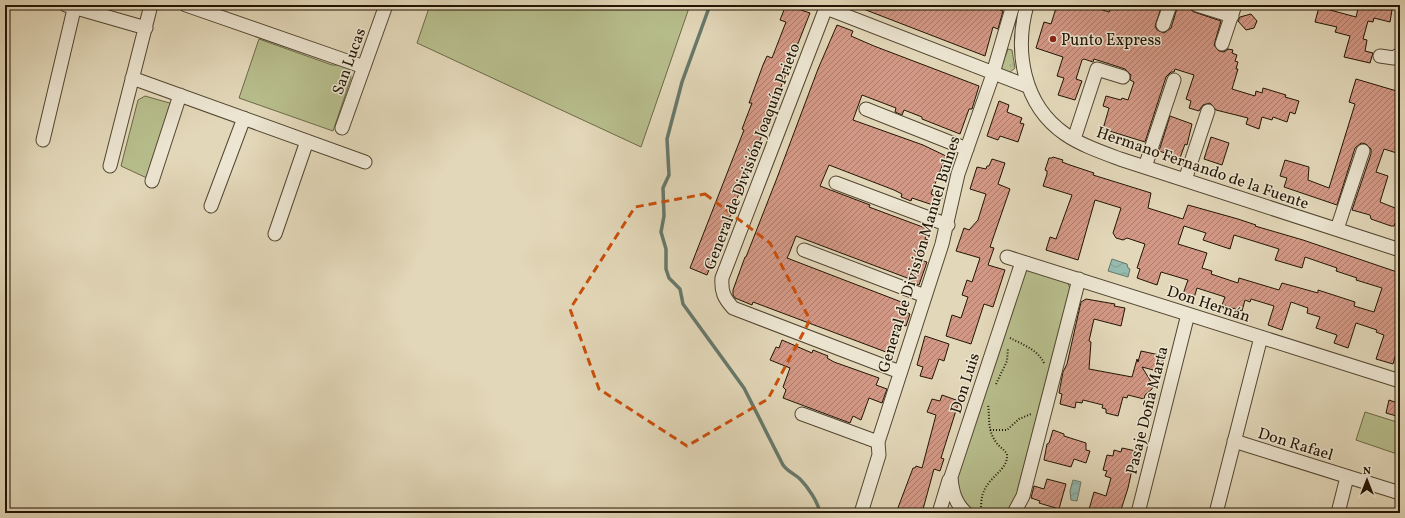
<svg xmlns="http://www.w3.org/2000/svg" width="1405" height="518" font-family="Vollkorn,serif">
<defs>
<pattern id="grass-tufts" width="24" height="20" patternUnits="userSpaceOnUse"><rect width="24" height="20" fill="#b7bd8c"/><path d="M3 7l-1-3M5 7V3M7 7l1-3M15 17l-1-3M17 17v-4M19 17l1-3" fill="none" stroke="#9da277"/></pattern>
<pattern id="water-waves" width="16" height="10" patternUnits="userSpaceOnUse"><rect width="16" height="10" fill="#95baae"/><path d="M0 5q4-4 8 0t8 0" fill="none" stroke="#809f94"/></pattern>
<pattern id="building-hatch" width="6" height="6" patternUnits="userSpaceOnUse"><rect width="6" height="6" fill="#d39885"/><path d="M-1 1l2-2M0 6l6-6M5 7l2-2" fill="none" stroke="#ab7b6b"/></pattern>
</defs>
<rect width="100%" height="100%" fill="#e2d7b8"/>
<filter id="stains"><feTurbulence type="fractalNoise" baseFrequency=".005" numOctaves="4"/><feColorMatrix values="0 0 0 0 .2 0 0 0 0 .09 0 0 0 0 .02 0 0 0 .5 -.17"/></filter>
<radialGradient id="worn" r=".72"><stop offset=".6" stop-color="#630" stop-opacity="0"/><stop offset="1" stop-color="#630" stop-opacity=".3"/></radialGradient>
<!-- grass -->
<path fill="url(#grass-tufts)" stroke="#6c6948" d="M1008,49L1012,50L1015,68L1009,73L1001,68Z"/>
<!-- park -->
<path fill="#b7bd8c" stroke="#6c6948" d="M430,5H690L641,147L417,43Z
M259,39L332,65H344L350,69L351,78L333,131L239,98Z
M145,96L173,104L149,179L121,166L138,100Z
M1027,270L1068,283L1070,289L1020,491L1014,504L1003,513C995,513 983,515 975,513C962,509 959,489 956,478L1023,273Z
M1365,412L1400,423V455L1356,440Z"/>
<!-- water -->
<path fill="url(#water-waves)" stroke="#67786a" d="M1112,259L1127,264L1128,268L1130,269L1128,277L1108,271Z
M1073,480L1081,482L1077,501L1071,500L1070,491Z"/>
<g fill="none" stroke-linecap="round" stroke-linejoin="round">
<!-- stream -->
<path stroke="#67786a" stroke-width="3.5" d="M710,5L682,82L667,139L669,175L663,188L664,216L661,232L666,249V269L669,278L680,289L683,304L744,388L783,465C788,472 795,474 800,479C808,487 818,502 820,513"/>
</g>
<!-- building -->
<path fill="url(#building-hatch)" stroke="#221504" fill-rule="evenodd" d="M786,5L810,13L707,275L690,268L744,130L742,129L752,103H749L763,65L767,56L772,58L786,22L780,20Z
M853,5H994L993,7L1003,11L998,29L993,27L985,56Z
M1057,5H1087L1109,12L1111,5H1162L1155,26L1157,30L1164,33L1171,28L1178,5H1189L1191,10L1194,12L1221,21L1214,45L1219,51L1224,52L1228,49L1233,50L1232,53L1237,55L1235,61L1238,62L1236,69H1238L1232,89L1255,96L1256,91L1262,93L1263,88L1286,95L1285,97L1299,101L1295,114L1290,112L1287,122L1273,117L1272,120L1262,117L1259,129L1246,124L1248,118L1216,110L1210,103L1203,105L1199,111L1189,108L1191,101L1186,99L1194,75L1175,69L1174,72H1171L1166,77L1145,142L1103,129L1109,108L1103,106L1106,96L1121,100L1122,98L1128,100L1134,82L1130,80L1131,75L1125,69L1094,59L1093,62L1084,59L1082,60L1076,79L1082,81L1075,100L1058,95L1064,78L1057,76L1063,57L1036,48L1044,22L1051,24Z
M1359,5H1382V8L1392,10L1390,22L1374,18L1373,22L1368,21L1363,39L1367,40L1365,51L1373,53L1370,63L1344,57L1350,36L1335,32L1337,27L1315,22L1319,7L1356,17Z
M1251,14L1257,21L1254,28L1246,30L1238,21L1240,17Z
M837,25L853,31L851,36L874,46L979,86L972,109H969L960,134L922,119V117L904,110L902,115L895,112L896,108L862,95L853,120L923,145L946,156L931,194L942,198L939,207L912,198L911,201L901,197L902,194L894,190L829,165L820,186L870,205L869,207L928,229L925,239L928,240L920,260L927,262L919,285L909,281L910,279L796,236L789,254L787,258L904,303L902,310L910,314L906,326L900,324L892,347L888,346L886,352L753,302L752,305L735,298L733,295V290L745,257H746L777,178L818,69Z
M1356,79L1400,92V154L1384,149L1376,172L1388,176L1380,202L1400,210V225L1395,223L1394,226H1391L1371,219L1370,215L1352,210L1371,154V149L1366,144L1361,143L1355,148L1337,205L1284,187L1287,178L1280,176L1285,160L1309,167L1308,180L1329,188L1355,104L1349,102Z
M999,101L1009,105L1007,112L1022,118L1020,123L1024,124L1018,142L1000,136L998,140L987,136Z
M1170,116L1192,124L1187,145L1185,144L1180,158L1159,151Z
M1211,137L1229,143L1222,165L1204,159Z
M1053,157L1063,160L1062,162L1070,165L1094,173L1093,175L1151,193L1148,208L1183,219L1188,205L1238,219L1256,225L1255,226L1303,240L1400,273V340L1393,364L1376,359L1384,335L1376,332L1377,330L1356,323L1348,348L1334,343L1337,335L1316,328L1320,317L1307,313L1308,308L1291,302L1282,330L1268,325L1274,306L1251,299L1250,302L1245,300L1242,311L1222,305L1225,297L1197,288L1194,298L1183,294L1188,280L1161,272L1157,285L1137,278L1140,269L1137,268L1145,244L1127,238L1123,240L1116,238L1113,233L1121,208L1095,200L1078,260L1046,250L1050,237L1056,239L1072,195L1043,186L1047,174V171L1045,170L1049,158H1052ZM1184,226L1206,233L1203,240L1230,249L1234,235L1279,249L1275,260L1292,265L1302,268L1305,257L1337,268L1336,271L1357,278L1356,280L1382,288L1374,312L1354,306L1355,302L1318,290V293L1282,283L1279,290L1239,278L1238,283L1211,274L1212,271L1202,268L1207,253L1178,244Z
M992,159L1005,163L998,184L1010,189L990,247L994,248L988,265L1005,270L993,307L984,304L971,344L946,336L952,315L961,318L968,297L962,295L967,280L972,282L980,258L956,251L964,228L969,230L978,220L986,194L970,189L977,167L986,169L987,166H989Z
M1086,299L1115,304L1114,306L1125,308L1121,326L1094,319L1089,341L1091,342L1089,369L1132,377L1137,359L1138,362L1141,351L1164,356L1161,372L1142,367L1153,385L1152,389L1145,395L1144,399L1128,395L1127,398L1123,397L1118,416L1106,413V409L1102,408L1103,405L1083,400L1082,403L1076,402L1075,408L1060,404L1062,394L1059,393L1063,372L1067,364L1081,302Z
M925,336L949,344L944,361L939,359L932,379L920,376L923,367L917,365Z
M782,340L812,353L813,350L828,356L827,358L834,362L879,378L876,385L887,389L882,403L869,398L861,420L853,416L850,423L783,398L786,390L783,387L790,368L770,360L776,347L779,348Z
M942,395L959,401L941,458L944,459L940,471L934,469L922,513H896L913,468H915L916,466L922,468L936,415L927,412L932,399L940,401Z
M1389,400L1400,404V417L1386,413Z
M1053,430L1064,434V436L1086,443V450L1090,451L1086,463L1074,459L1071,467L1044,460L1047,444L1049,443Z
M1122,448L1136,451L1128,488L1120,513H1088L1094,492L1106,496L1111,478L1105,476L1107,471L1103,470L1107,455L1113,456L1114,450L1121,452Z
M1047,479L1066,484L1059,509L1039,503L1040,501L1031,498L1034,486L1044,489Z"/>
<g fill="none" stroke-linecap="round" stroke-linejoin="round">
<!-- minor casing -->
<g stroke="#524631" stroke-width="15">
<path id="minor" d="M66,5L146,28
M186,5L364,67
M827,5L722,278C721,292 724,298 733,308L900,372
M1027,5C1014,51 1023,105 1065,134C1081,145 1101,152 1120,159L1400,250
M1197,5L1232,16
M826,8L1027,86
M1163,25L1170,5
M1222,44L1235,5
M1380,56L1394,58L1400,54
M132,78L365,162
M866,109L967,149
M342,128L386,5
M1074,139L1097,69L1123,77
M43,140L75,5
M110,166L151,5
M1145,167L1174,80
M1185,180L1208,111
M152,181L180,95
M836,183L948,225
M211,206L244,118
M1337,229L1363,151
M275,234L307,141
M804,250L925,296
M1007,257L1400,381
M802,414L878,442
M1234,441L1400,493
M861,513L879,455L878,442L942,244L958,174L991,80L1013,5
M939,513L949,480
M966,513C955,503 952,491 951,477L1022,262
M1014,513L1023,496L1079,279
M1138,513L1188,314
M1216,513L1261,337
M1338,513L1347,477"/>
</g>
<!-- path -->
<path stroke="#221504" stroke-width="2" stroke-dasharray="1 2" stroke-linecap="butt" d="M1010,338C1022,344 1038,350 1044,363
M996,384L1007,361L1008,348
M990,430H1007L1019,419L1031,414
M981,513C981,506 981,497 984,491C989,477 1009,469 1007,454C1004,449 999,447 996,442C987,430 990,418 988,404"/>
<!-- minor -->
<use href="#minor" stroke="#ece5d1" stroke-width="13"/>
</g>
<!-- marked area -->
<path fill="none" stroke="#ca4f0b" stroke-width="3" stroke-dasharray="8 5" stroke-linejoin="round" d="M705,194L770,243L810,320L768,399L687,446L599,389L570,309L635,207Z"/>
<!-- markers -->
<circle fill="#8f2418" stroke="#ece5d1" stroke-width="1.5" cx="1053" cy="39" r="4"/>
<g text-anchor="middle" stroke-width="3" stroke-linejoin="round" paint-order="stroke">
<!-- poi labels -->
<g font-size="16" fill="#221504" stroke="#ece5d1" text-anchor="start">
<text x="1061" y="45">Punto Express</text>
</g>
<!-- street labels -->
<g font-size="16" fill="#221504" stroke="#ece5d1">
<text transform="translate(348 61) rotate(-70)" y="6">San Lucas</text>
<text transform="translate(751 156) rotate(-69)" y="6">General de División Joaquín Prieto</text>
<text transform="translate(1203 167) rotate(19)" y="6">Hermano Fernando de la Fuente</text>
<text transform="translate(918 254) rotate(-73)" y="6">General de División Manuel Bulnes</text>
<text transform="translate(1209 303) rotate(18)" y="6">Don Hernán</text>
<text transform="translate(964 383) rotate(-72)" y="6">Don Luis</text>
<text transform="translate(1146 410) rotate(-76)" y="6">Pasaje Doña Marta</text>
<text transform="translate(1296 443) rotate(17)" y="6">Don Rafael</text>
</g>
</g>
<!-- margin -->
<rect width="1405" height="518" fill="none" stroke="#e2d7b8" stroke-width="20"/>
<rect x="6" y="6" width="1393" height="506" fill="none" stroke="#221504" stroke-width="2"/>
<rect x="10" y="10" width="1385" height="498" fill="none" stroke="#221504"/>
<!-- north arrow -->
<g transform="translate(1367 480)" stroke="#ece5d1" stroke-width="3" paint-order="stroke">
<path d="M0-3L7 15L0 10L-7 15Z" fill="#221504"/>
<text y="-6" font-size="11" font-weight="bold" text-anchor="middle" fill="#221504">N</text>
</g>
<rect width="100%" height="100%" filter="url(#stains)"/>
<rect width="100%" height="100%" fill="url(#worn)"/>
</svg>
